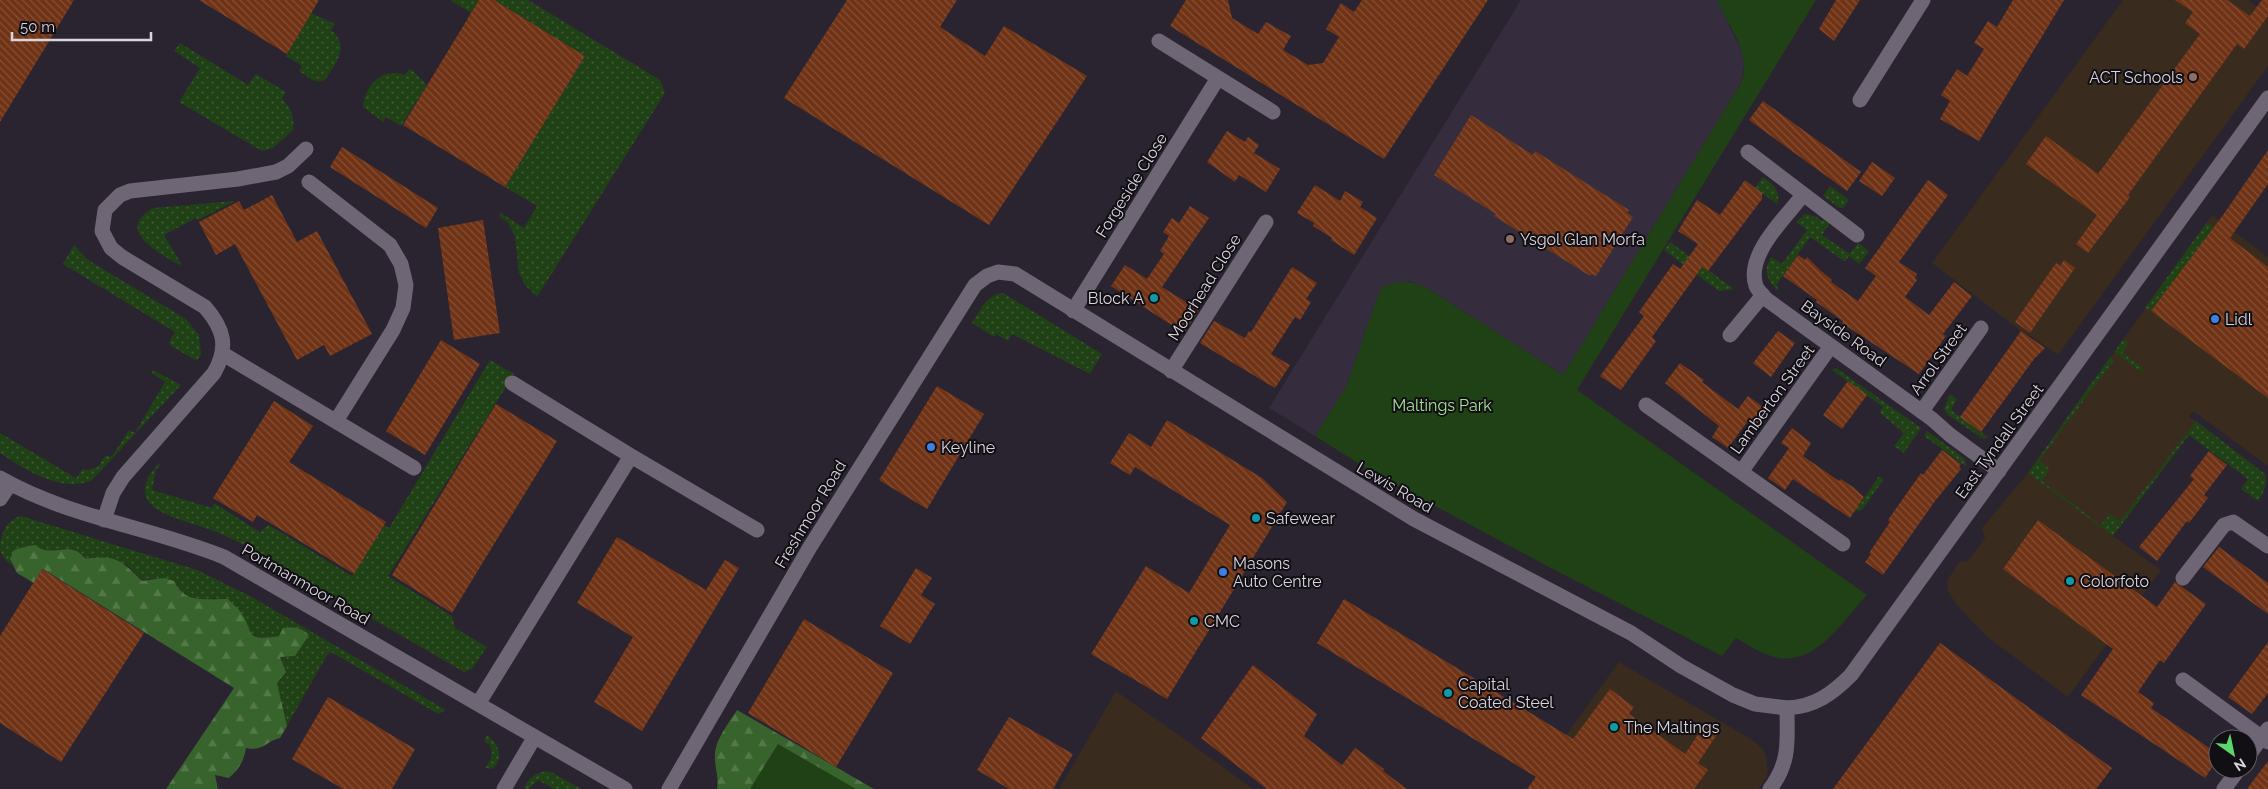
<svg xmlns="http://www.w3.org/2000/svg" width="2268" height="789" font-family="Raleway,sans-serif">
<defs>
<pattern id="grass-dots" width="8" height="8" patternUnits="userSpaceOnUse" patternTransform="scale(1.25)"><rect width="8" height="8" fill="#204016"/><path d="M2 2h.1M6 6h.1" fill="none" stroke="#405b37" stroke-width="1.8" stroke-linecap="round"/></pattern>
<pattern id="forest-firs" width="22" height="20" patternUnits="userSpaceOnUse" patternTransform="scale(1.25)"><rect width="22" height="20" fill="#39632c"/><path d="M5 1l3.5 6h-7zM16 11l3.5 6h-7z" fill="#55784a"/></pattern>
<pattern id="building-back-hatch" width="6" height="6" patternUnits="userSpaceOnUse" patternTransform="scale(1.25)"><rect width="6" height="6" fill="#703315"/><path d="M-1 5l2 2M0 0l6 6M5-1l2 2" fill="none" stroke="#845037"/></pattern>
</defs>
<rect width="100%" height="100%" fill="#2a2430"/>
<!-- commercial -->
<path fill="#392b1e" d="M2123,0H2248L2268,14V66L2058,355L2028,334H2025L1932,263Z
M2212,215L2268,257V466L2193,411L2189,416L2197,423L2113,536L2161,570L2068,697L1986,636L1956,604L1948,591L1947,581L1959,562L1968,561L1985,538L1982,528L2028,473Z
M1619,662L1751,739L1762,748L1766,755L1768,771L1766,778L1759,789H1527Z
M1116,691L1190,743L1253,789H1059Z"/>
<!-- education -->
<path fill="#352d3d" d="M1521,0H1717L1742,52L1744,65L1741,83L1563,375L1427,288L1410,281L1382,287L1378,295L1347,385L1315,436L1269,408Z"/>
<!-- grass -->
<path fill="url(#grass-dots)" d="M450,0H479L471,13Z
M494,0H528L660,80L665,93L537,297L525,285L519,273L515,236L508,223L499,216L501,213L524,228L537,206L505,187L585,56Z
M311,13L335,24L331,30C351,46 336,63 325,80C315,85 308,77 299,71L302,66L286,56Z
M180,43L248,85L256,74L286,92L282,99C291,107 295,118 293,130L273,148L262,151L179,102L200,68L174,51Z
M410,68L427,85L401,126L386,117L383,122L363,107C365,85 382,67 405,75Z
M1763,177C1772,183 1782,192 1777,204L1755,188Z
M1830,186L1849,200L1843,208H1840L1823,196Z
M235,201L198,220L196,218L164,235L182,265C175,264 168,258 161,254C141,241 124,225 153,208Z
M1805,214L1815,216L1822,221L1824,219L1830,223L1822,235L1850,254L1858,243L1869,251L1859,264L1849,256L1845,262L1810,237L1777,284L1778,291C1767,281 1763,270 1771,257L1782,264L1807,230L1796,222Z
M2207,222L2214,227L2151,311L2145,308Z
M1670,242L1734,289L1719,291L1664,250Z
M74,245L88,260L186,319L199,335L201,354L197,361L171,346L169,342L175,332L63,264Z
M1003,293L1102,354L1090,374L1012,334L1008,341L996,334L994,337L972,323C981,309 986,295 1003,293Z
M2123,340L2130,341L2122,353L2144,369L2141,372L2114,352Z
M2110,357L2114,360L2039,461L2050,469L2042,481L2101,525L2110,514L2120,521L2196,421L2265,474C2268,484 2264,493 2258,501L2241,489L2248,479L2189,435L2113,536L2028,473Z
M490,360L514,374L388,576L452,616L455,628L487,647L472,669L464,672L247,546C234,540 221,533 208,529C175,517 118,508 159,463L161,464L156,470L152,490L212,508L214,503L260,532L269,525L352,576L384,525L389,528Z
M1836,368L1921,428L1904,453L1894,446L1904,433L1879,412L1883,407L1832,370Z
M153,370L181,385L91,481C59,492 26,470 0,453V433L76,478L83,469L87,470L98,467L106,455L110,457L113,455L129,430L135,433L165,382L152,373Z
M1950,394L1957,399L1951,410L1988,437L1983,439L1948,415L1944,409Z
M1927,431L1964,458L1967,467L1924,436Z
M1879,476L1884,479L1862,510L1855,511Z
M21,516L197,570L252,597L446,710L438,714L331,652L327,655L287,726L277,683L282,678L283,662L280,657L295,656L279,636L264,638L253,635L249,631L247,624L216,598L196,600L149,579L142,581L127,565L95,558L86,559L62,549L52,551L41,550L10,559L12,567C8,562 2,557 0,550C0,535 6,520 21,516Z
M487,735C499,744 504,757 493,769L485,768L491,759L492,751L489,744L484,742Z
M546,771L553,773L581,789H554L538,780L528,789L524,788C528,778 536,773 546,771Z"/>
<!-- forest -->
<path fill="url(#forest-firs)" d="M36,545C48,557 63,545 76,551C80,552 83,557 86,559C116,554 122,561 142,581L164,578L174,581C185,605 206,598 228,599C231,603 236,606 239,610C256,631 241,642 279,636L283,628C294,627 301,627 309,635L295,656L280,657L286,672L277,683L287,726L280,738C265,741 264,752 246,748C244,761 239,769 229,778L215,775L218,789H166L234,688L43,569L34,583L17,573L10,559L14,550L28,546Z
M737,710L874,789H717C719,777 715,769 715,757C714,741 729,723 737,710Z"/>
<!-- park -->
<path fill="#204016" d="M1717,0H1816L1577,390L1867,595C1843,621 1818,663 1779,658C1764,656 1749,645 1736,638L1722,656L1549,567L1372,472L1315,436L1347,385L1378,295L1382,287C1402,280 1408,280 1427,288L1563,375L1741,83C1752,52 1728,27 1717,0Z
M778,744L856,789H750Z"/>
<!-- building -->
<path fill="url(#building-back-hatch)" d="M0,0H74L0,122Z
M199,0H319L287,54Z
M479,0H494L585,56L505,187L403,125Z
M847,0H957L940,27L985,56L1004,26L1087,76L989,225L784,98Z
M1186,0H1228L1232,18L1258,34L1266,22L1291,36L1283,50L1308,65L1323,63L1339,37L1326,29L1341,3L1354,12L1362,0H1488L1384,159L1170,26Z
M1836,0H1860L1834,41L1819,29Z
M2013,0H2064L1979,141L1940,119L1950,101L1941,95L1957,69L1967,76L1984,49L1974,43L1988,21L1997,27Z
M2175,0H2227L2250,16L2262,0H2268V16L2244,49L2237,44L2128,195L2130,197L2088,253L2076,244L2097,215L2026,164L2046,136L2098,174L2200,34L2185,23L2193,12Z
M1763,101L1861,172L1847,191L1749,120Z
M1471,115L1533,155L1535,151L1629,210L1627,213L1633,217L1596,276L1592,274L1590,276L1494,216L1496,214L1434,175Z
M1227,131L1245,142L1248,137L1259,145L1254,153L1280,169L1266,192L1239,175L1235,182L1207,162Z
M342,147L438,208L426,228L330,167Z
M2268,150V184L2230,238L2268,267V398L2151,311L2223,215Z
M1872,162L1895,178L1882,196L1859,181Z
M1745,180L1762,193V199L1708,271L1702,267L1652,337L1656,341L1621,390L1600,376L1644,316L1639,312L1673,264L1680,269L1698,244L1678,231L1697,200L1720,215Z
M1928,180L1948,195L1899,262L1917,274L1915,278L1917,280L1905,297L1929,315L1954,282L1972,296L1943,334L1946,336L1919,374L1842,323L1843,321L1816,302L1817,300L1783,276L1798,255L1805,260L1807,257L1820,270L1832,280L1831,282L1858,301L1876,276L1865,268Z
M1315,185L1340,201L1345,191L1363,202L1360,207L1377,218L1354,255L1331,240L1332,238L1313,226L1314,223L1297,213Z
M272,195L297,242L317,231L372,334L330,356L324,345L297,360L235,244L216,255L199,222L239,201L244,210Z
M1190,206L1209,218L1162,287L1199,310L1184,333L1111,286L1125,265L1147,279L1164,254L1160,251L1169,236L1163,232L1172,218L1179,223Z
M483,220L500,333L454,340L438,228Z
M2064,260L2075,268L2030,333L2015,322L2056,263L2060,266Z
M1292,267L1317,283L1306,299L1311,302L1300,320L1295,317L1271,354L1290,365L1275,388L1200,343L1214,321L1245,338L1249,331L1251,332Z
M1778,331L1795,343L1771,377L1753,363Z
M2021,331L2045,348L2034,359L1981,432L1960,417Z
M441,340L480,364L425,455L386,431Z
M1680,363L1704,380L1702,382L1738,409L1748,396L1767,410L1755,427L1747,422L1728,448L1712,437L1719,426L1665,383Z
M1848,381L1867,395L1842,429L1823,415Z
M937,386L984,414L927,509L879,480Z
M274,401L313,426L289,462L386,522L354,574L257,515L253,522L213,498Z
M496,404L557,441L452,613L392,575Z
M1167,420L1262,478L1287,502L1167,699L1091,654L1146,566L1189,593L1230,525L1135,467L1130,475L1110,463L1129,433L1151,447Z
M1792,428L1811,443L1803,456L1839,481L1841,479L1853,487L1864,497L1850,518L1793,479L1785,490L1768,478L1789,448L1781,443Z
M1942,450L1961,464L1959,467L1961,469L1935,501L1883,575L1865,562L1871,554L1869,553L1890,522L1888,520L1921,473L1923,475Z
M2209,451L2227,465L2204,495L2208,498L2189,523L2187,521L2157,561L2139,547L2194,479L2190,476Z
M2038,520L2157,607L2175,582L2206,604L2164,663L2160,660L2138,692L2154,703L2151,708L2218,754V759L2205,778L2081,695L2113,649L2003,569Z
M617,537L706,590L725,560L739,568L642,731L594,702L633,637L577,603Z
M2219,547L2268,583V614L2203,567Z
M916,568L932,578L921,595L935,604L910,644L880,626Z
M42,569L144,633L61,762L0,723V636Z
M1344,599L1573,739L1610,689L1634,707L1629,714L1685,754L1705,724L1718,733L1698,763L1708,770L1694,789H1527L1536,777L1317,643Z
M804,619L893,673L836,767L748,713Z
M2268,642V693L2252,714L2228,697Z
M1940,643L2112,768L2096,789H1833Z
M1253,665L1317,714L1304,736L1342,765L1355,748L1384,769L1383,771L1407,789H1267L1201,738Z
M328,697L415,749L392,789H343L292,759Z
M1009,717L1073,754L1053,789H1009L977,770Z
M2268,761V789H2247Z"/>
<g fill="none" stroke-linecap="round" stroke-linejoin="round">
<!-- minor -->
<path stroke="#6e6675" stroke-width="15" d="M1159,41L1273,112
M1860,100L1923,0
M1748,152L1857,235
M309,182L390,245L401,264L406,285L403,308L393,330L336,421
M1803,195C1786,217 1745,255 1756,286C1758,291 1763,295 1766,299L1932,419L1950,435L1999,471
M1073,311L1218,78
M1730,335L1763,295
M223,354L414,468
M1171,371L1266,222
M512,383L631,456L757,530
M1646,405L1843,544
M1922,411L1981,328
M1741,472L1831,346
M0,478C70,518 150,527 224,557L625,789
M0,499L10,484
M104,520L113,493L123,477L214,373C229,347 224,329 205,307L122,257L111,248L102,231L105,210L120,195L130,191L238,179L276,172L288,166L306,149
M2183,578L2224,525L2233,522L2268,546
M2183,680L2268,742
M478,704L631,456
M504,789L534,738
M669,789L810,547L975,285L987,276L998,272L1015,274L1414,519L1631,633L1681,666L1733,695L1755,704L1787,708"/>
<!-- tertiary -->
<path stroke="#6e6675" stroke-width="15" d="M2248,756L2268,729
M1770,789C1791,761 1787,740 1787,708C1814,707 1832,694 1851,675L2268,98
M2224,789L2239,769"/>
</g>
<!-- markers -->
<g fill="#8d6e63" stroke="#110e14" stroke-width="2">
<circle cx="2193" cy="77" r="5"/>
<circle cx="1510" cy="239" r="5"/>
</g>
<g fill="#0f9aa8" stroke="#110e14" stroke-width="2">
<circle cx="1154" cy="298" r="5"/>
<circle cx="1256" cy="518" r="5"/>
<circle cx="2070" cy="581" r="5"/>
<circle cx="1194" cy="621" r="5"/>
<circle cx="1448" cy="693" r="5"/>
<circle cx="1614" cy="727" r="5"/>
</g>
<g fill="#3f7fe0" stroke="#110e14" stroke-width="2">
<circle cx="2215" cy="319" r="5"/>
<circle cx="931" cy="447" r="5"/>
<circle cx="1223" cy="572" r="5"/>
</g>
<g text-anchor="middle" stroke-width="4" stroke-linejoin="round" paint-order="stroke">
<!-- poi labels -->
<g font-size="16" fill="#d9d5dd" stroke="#110e14" text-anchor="start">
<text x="2183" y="83" text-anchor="end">ACT Schools</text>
<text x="1520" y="245">Ysgol Glan Morfa</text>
<text x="1144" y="304" text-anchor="end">Block A</text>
<text x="2225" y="325">Lidl</text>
<text x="941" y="453">Keyline</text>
<text x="1266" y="524">Safewear</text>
<text x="1233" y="569">Masons<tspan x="1233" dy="18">Auto Centre</tspan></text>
<text x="2080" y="587">Colorfoto</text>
<text x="1204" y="627">CMC</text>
<text x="1458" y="690">Capital<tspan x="1458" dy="18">Coated Steel</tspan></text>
<text x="1624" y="733">The Maltings</text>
</g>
<!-- street labels -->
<g font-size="16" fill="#d9d5dd" stroke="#110e14">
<text transform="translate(1131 185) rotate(-58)" y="6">Forgeside Close</text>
<text transform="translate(1204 287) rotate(-58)" y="6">Moorhead Close</text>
<text transform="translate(1844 333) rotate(36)" y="6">Bayside Road</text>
<text transform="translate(1938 359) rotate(-54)" y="6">Arrol Street</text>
<text transform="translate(1772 399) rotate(-54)" y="6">Lamberton Street</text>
<text transform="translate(1999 441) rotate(-54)" y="6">East Tyndall Street</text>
<text transform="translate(1395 487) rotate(30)" y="6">Lewis Road</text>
<text transform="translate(810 514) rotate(-59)" y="6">Freshmoor Road</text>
<text transform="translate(306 584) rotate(30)" y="6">Portmanmoor Road</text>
</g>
<!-- park labels -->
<g font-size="16" fill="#a4e392" stroke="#110e14">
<text x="1442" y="411">Maltings Park</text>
</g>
</g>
<!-- north arrow -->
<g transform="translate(2233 754) rotate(147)"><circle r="24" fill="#110e14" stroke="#615e64"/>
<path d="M0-4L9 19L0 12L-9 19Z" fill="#5dd56d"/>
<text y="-8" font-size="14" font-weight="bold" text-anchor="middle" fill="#d9d5dd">N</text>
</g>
<!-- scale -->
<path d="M12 32v8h139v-8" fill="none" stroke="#d9d5dd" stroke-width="2.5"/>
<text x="20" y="32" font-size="15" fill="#d9d5dd" stroke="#110e14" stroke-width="4" paint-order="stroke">50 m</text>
</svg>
